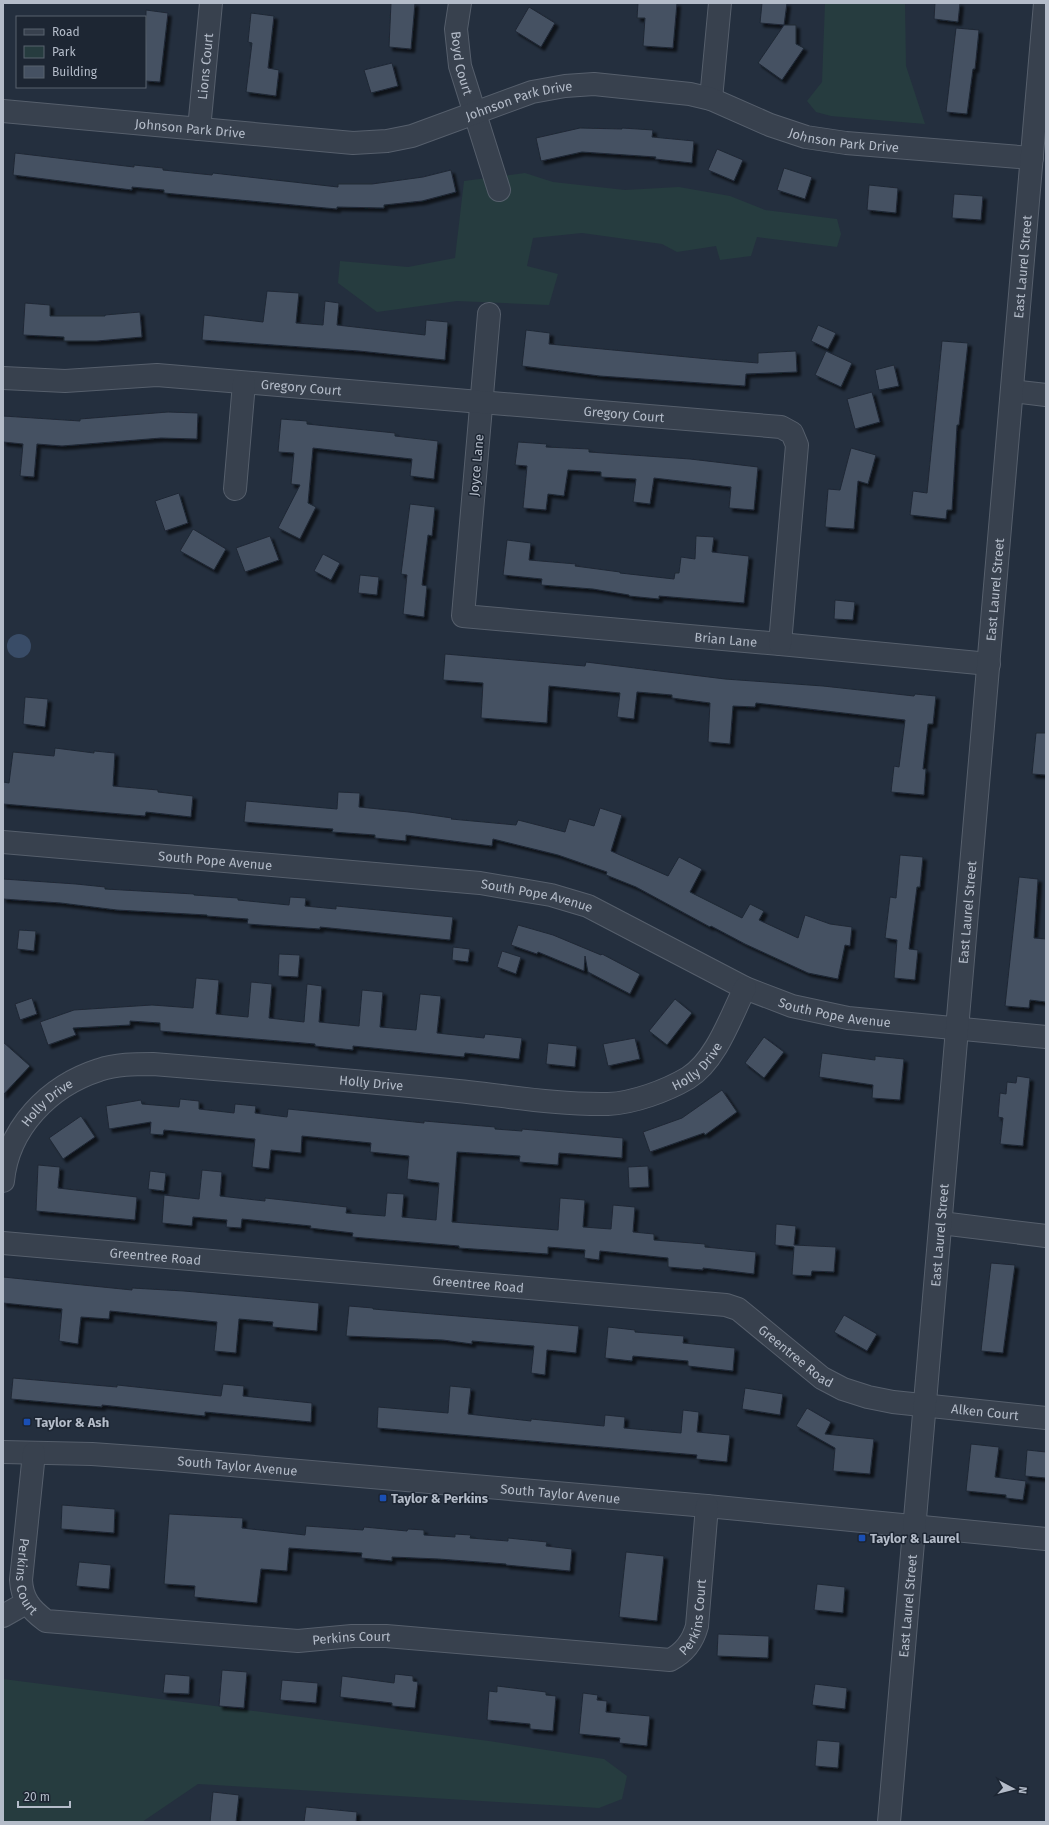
<svg xmlns="http://www.w3.org/2000/svg" width="1049" height="1825" font-family="'Fira Sans',sans-serif">
<defs>
<filter id="shadow"><feDropShadow dx="3.5" dy="3.5" stdDeviation="1" flood-color="#0009"/></filter>
</defs>
<rect width="100%" height="100%" fill="#242f3e"/>
<!-- green -->
<path fill="#263c3f" d="M825,3H905L906,66L925,124L831,116L816,112L807,101L822,82Z
M525,173L553,182L625,190L679,187L730,196L765,210L837,219L841,234L837,247L757,237L751,256L720,260L716,246L677,252L662,244L582,233L533,238L527,266L558,274L549,305L457,301L377,312L338,283L340,261L408,267L455,258L464,181Z
M3,1679L489,1741L604,1759L627,1776L622,1799L599,1808L198,1784L142,1822H3Z"/>
<!-- water -->
<path fill="#394c67" d="M7 646a12 12 0 1 1 24 0a12 12 0 1 1-24 0Z"/>
<!-- building -->
<path fill="#455162" stroke="#1f2835" filter="url(#shadow)" d="M391,3H415L411,49L389,47Z
M638,3H677L673,48L643,46L645,18H637Z
M762,3H787L784,25H796V44L804,48L782,80L758,63L784,25L760,23Z
M935,3H960L958,22L934,19Z
M529,7L555,23L541,47L515,31Z
M146,10L168,13L160,82L145,81Z
M251,13L274,16L268,68L279,70L276,96L246,92L252,43L248,42Z
M956,28L979,30L975,69H973L967,114L946,112Z
M392,63L398,86L371,93L364,70Z
M580,128L622,129V128L653,130L652,137L694,141L692,163L655,159L656,157L582,152L541,161L536,138Z
M717,149L743,160L734,181L708,170Z
M15,153L134,167V165L163,168V170L212,175L213,173L338,187V184H372L423,177L451,170L456,192L422,201L384,205V208L337,207V209L164,193V190L132,187V190L13,175Z
M784,168L812,177L805,199L777,190Z
M869,185L898,188L896,213L867,210Z
M954,194L983,196L981,220L952,218Z
M267,291L299,293L296,323L323,325L325,301L339,303L337,325L425,335L426,320L448,322L445,360L359,351L202,340L204,315L263,322Z
M25,303L50,305V316H105V315L140,312L142,337L97,341H64V337L23,335Z
M818,325L836,333L828,349L811,341Z
M526,330L550,333L549,344L709,359L758,363V353L796,351L797,372L746,374L745,386L600,376L522,366Z
M942,341L968,343L959,425H957L952,510H947L946,519L910,515L913,491L927,493Z
M826,351L852,363L841,387L815,375Z
M894,365L899,386L879,390L875,370Z
M872,392L880,422L855,429L847,399Z
M168,412L198,413L197,439L161,438L62,446L37,444L34,477L20,476L23,444L3,442V416L80,421V419Z
M281,419L307,421V424L395,433V436L438,441L434,479L410,476L412,459L313,448L308,503L316,507L300,539L278,528L300,485L291,484L294,453L278,452Z
M518,442L547,444L546,447L589,449V452L690,459L758,467L754,510L729,508L731,487L654,478L650,504L633,502L636,479L601,477V472L568,470L564,496L548,494L546,510L523,508L527,466L515,465Z
M851,448L876,455L868,484L858,481L854,529L825,527L828,489L840,490Z
M179,493L188,523L165,531L155,501Z
M410,504L435,507L432,536L428,535L422,585L427,586L424,617L403,614L407,575L401,574Z
M193,529L226,549L214,570L180,551Z
M270,536L279,560L245,572L236,548Z
M696,536L714,537L712,552L749,556L744,603L659,596V599L629,596V595L593,589L541,585L542,579L503,575L507,540L531,543L529,560L576,564L575,566L620,572V573L674,579L675,573H679L681,557L695,559Z
M323,554L340,563L331,580L314,571Z
M360,575L379,577L377,595L358,593Z
M835,600L855,602L853,620L834,619Z
M445,654L585,666L586,662L725,679L823,686L914,696L915,694L936,696L933,724H928L923,769H926L924,795L891,792L894,766L899,767L905,720L756,703L755,707L733,706L730,744L708,742L710,703L672,698V695L637,692L634,719L617,717L620,693L549,686L547,723L481,718L483,683L443,680Z
M25,697L48,699L45,727L23,724Z
M1036,733H1046V775L1032,774Z
M55,748L94,753V751L115,753L113,786L158,790V792L193,796L191,817L146,812L145,816L3,804V782L9,783L13,752L54,756Z
M338,792L360,793L359,807L409,812L452,818L451,819L516,825L518,820L565,832L569,819L594,826L600,808L622,815L611,851L668,876L679,857L702,869L690,892L742,918L750,904L764,911L759,920L798,938L805,915L830,924L852,927L850,946L845,945L838,979L808,973L745,944L711,926L710,927L636,887L606,875L607,872L558,855L493,839L492,846L406,835V841L375,838V835L332,832L333,829L244,822L246,801L337,809Z
M900,855L923,857L920,887H917L909,949L918,950L915,980L894,978L897,940L885,938L890,897L896,898Z
M1019,877L1038,879L1034,938L1046,939V1002L1030,1000L1029,1008L1005,1006Z
M3,879L76,884L105,887V889L194,894V895L238,898V900L289,905L290,897L306,898L305,906L336,909V906L453,917L450,940L320,927V929L247,924L248,919L207,916V915L117,910L61,903L3,899Z
M518,925L553,935L601,955L602,954L640,974L630,994L588,972L585,956L584,971L538,952L537,954L511,945Z
M19,930L36,931L34,951L17,949Z
M453,947L470,949L468,962L452,960Z
M502,951L521,957L516,974L497,967Z
M279,954L300,955L298,977L278,976Z
M196,978L219,980L216,1014L248,1017L251,982L272,984L269,1018L304,1022L307,984L322,986L319,1022L359,1026L362,990L383,992L380,1027L416,1030L420,994L441,996L437,1033L484,1038L485,1034L522,1038L519,1059L465,1053L464,1057L353,1046V1050L315,1046V1044L160,1031V1023L130,1021V1025L73,1028L76,1035L48,1045L40,1022L74,1010L152,1005L193,1008Z
M32,998L37,1014L20,1020L15,1004Z
M675,999L692,1013L667,1045L649,1031Z
M764,1037L784,1052L764,1078L745,1063Z
M635,1038L640,1059L608,1066L603,1044Z
M3,1042L30,1066L3,1095Z
M548,1043L577,1046L575,1067L546,1064Z
M822,1053L875,1060V1056L904,1059L900,1100L872,1098L873,1085L819,1077Z
M1017,1076L1030,1078L1023,1146L1000,1144L1003,1118L998,1117L1000,1093L1006,1094L1007,1082L1016,1083Z
M722,1090L737,1112L705,1135L704,1133L650,1152L643,1132L682,1118Z
M180,1099L199,1101V1109L234,1113L235,1104L256,1106L255,1113L287,1117L288,1109L424,1123V1121L495,1127V1129L522,1131V1129L623,1138L622,1158L559,1153L558,1165L519,1162L520,1156L457,1152L452,1222L558,1230L560,1198L585,1200L583,1227L611,1229L613,1205L635,1207L633,1232L654,1234V1240L705,1244V1247L756,1252L754,1274L703,1268V1270L668,1267V1258L600,1251L599,1260L584,1258L585,1250L548,1247V1254L459,1248V1246L352,1237L353,1233L310,1228L311,1226L242,1219L241,1228L226,1227L227,1220L193,1217L192,1226L162,1223L164,1195L199,1199L202,1170L222,1172L220,1196L265,1201V1198L347,1207L346,1213L385,1216L387,1193L404,1194L402,1217L436,1220L439,1183L407,1179L409,1156L370,1152L371,1143L302,1136L301,1153L271,1150L269,1169L252,1167L255,1139L164,1130L163,1135L150,1134L151,1122L109,1129L106,1106L141,1100L142,1104L179,1107Z
M81,1116L95,1137L63,1159L49,1138Z
M38,1165L60,1167L58,1188L137,1197L135,1220L36,1211Z
M648,1166L649,1187L629,1188L628,1167Z
M150,1171L166,1173L164,1191L148,1189Z
M776,1224L796,1226L794,1245L836,1247L834,1272L812,1271L811,1276L792,1275L794,1247L775,1245Z
M991,1263L1015,1265L1003,1353L981,1351Z
M3,1277L132,1290V1288L184,1291L319,1303L317,1331L272,1327L273,1322L239,1319L236,1353L214,1351L217,1322L110,1311L109,1319L81,1317L78,1344L59,1341L62,1309L3,1303Z
M349,1306L373,1308V1309L579,1326L576,1353L547,1350L545,1375L531,1373L534,1346L472,1341V1344L443,1340L346,1336Z
M844,1315L877,1334L867,1351L834,1332Z
M608,1327L635,1330V1332L684,1336L683,1343L735,1348L733,1371L688,1366V1361L633,1356L632,1361L605,1358Z
M13,1378L117,1387V1385L221,1396L223,1384L244,1386L243,1396L312,1403L311,1422L205,1412V1416L102,1405V1407L11,1399Z
M450,1386L471,1388L468,1414L531,1421V1419L604,1426L605,1415L625,1417L624,1428L681,1433L683,1410L699,1412L697,1432L730,1435L727,1462L696,1459L697,1455L377,1428L378,1407L448,1413Z
M745,1388L783,1394L780,1415L742,1409Z
M807,1408L831,1422L825,1434L874,1439L870,1474L833,1471L835,1448L796,1426Z
M971,1444L999,1447L995,1477L1026,1481L1023,1500L1006,1498V1495L966,1491Z
M1027,1450L1046,1452V1478L1025,1476Z
M62,1505L115,1509L114,1533L61,1529Z
M169,1514L243,1518L242,1528L305,1535L306,1526L363,1530L364,1527L407,1531L408,1529L424,1530V1535L455,1537V1534L471,1535L470,1538L508,1541V1538L547,1542L546,1546L572,1549L570,1571L506,1565V1564L439,1559L392,1557V1561L361,1558L362,1553L289,1548L287,1571L261,1569L257,1603L194,1597L195,1586L164,1584Z
M626,1552L664,1556L657,1621L619,1617Z
M79,1562L111,1565L109,1589L76,1586Z
M817,1584L845,1587L843,1613L814,1610Z
M718,1634L769,1636L768,1658L717,1656Z
M222,1670L247,1672L244,1708L219,1706Z
M165,1674L190,1676L189,1694L163,1693Z
M395,1674L413,1676V1681L418,1682L415,1708L392,1706V1703L340,1697L342,1676L394,1683Z
M282,1680L318,1683L316,1703L280,1700Z
M815,1684L847,1688L845,1709L812,1705Z
M497,1686L546,1692V1695L556,1696L553,1731L530,1729V1724L487,1720L489,1691L497,1692Z
M583,1693L598,1695L597,1700L607,1701L606,1712L650,1716L647,1746L619,1743L620,1738L579,1734Z
M817,1740L840,1742L838,1768L815,1766Z
M213,1792L239,1795L236,1822H210Z
M306,1807L357,1812L356,1822H304Z"/>
<g fill="none" stroke-linecap="round" stroke-linejoin="round">
<!-- minor casing -->
<g stroke="#565f6c" stroke-width="24">
<g id="minor">
<path id="s1" d="M460,3L456,29L460,66L499,190"/>
<path d="M711,99L720,3"/>
<path id="s2" d="M3,111L353,143L387,141L412,136L532,92L565,86L594,84L690,94L711,99L770,125L806,137L846,143L1032,158"/>
<path id="s3" d="M199,129L211,3"/>
<path id="s4" d="M489,314L463,616L780,644L989,664"/>
<path id="s5" d="M3,378L65,381L157,375L781,427L792,433L797,445L780,644"/>
<path d="M1012,391L1046,395"/>
<path d="M235,489L244,383"/>
<path id="s6" d="M3,842L480,883L551,895L588,906L745,988L792,1006L848,1018L1046,1037"/>
<path id="s7" d="M3,1181C8,1128 49,1086 99,1070C116,1064 135,1064 153,1064C252,1072 350,1080 449,1090C502,1095 555,1105 608,1104C633,1103 666,1091 688,1078C716,1061 731,1016 745,988"/>
<path d="M941,1223L1046,1236"/>
<path id="s8" d="M3,1243L726,1305L738,1309L822,1378L843,1389L868,1397L893,1402L1046,1418"/>
<path id="s9" d="M3,1452L92,1454L162,1459L707,1506L1046,1539"/>
<path id="s10" d="M34,1453L21,1580C22,1599 30,1609 46,1621L298,1641L352,1636H386L670,1660C684,1653 693,1641 697,1626L707,1506"/>
<path d="M3,1616L26,1603"/>
<path id="s11" d="M889,1822L1045,3"/>
</g>
</g>
<!-- minor -->
<use href="#minor" stroke="#38414e" stroke-width="22"/>
</g>
<!-- markers -->
<g fill="#1a4fb4" stroke="#1d2633" stroke-width="1.5">
<rect x="23" y="1418" width="8" height="8" rx="2"/>
<rect x="379" y="1494" width="8" height="8" rx="2"/>
<rect x="858" y="1534" width="8" height="8" rx="2"/>
</g>
<g text-anchor="middle" stroke-width="3" stroke-linejoin="round" paint-order="stroke">
<!-- street labels -->
<g font-size="13" fill="#b4bcc9" stroke="#1d2633">
<text dy="5" stroke="none"><textPath href="#s1" startOffset="61">Boyd Court</textPath></text>
<text dy="5" stroke="none"><textPath href="#s3" startOffset="63">Lions Court</textPath></text>
<text dy="5" stroke="none"><textPath href="#s2" startOffset="524">Johnson Park Drive</textPath></text>
<text dy="5" stroke="none"><textPath href="#s2" startOffset="188">Johnson Park Drive</textPath></text>
<text dy="5" stroke="none"><textPath href="#s2" startOffset="860">Johnson Park Drive</textPath></text>
<text dy="5" stroke="none"><textPath href="#s11" startOffset="1561">East Laurel Street</textPath></text>
<text dy="5" stroke="none"><textPath href="#s5" startOffset="299">Gregory Court</textPath></text>
<text dy="5" stroke="none"><textPath href="#s5" startOffset="623">Gregory Court</textPath></text>
<text transform="translate(476 465) rotate(-85)" y="5">Joyce Lane</text>
<text dy="5" stroke="none"><textPath href="#s11" startOffset="1237">East Laurel Street</textPath></text>
<text dy="5" stroke="none"><textPath href="#s4" startOffset="567">Brian Lane</textPath></text>
<text dy="5" stroke="none"><textPath href="#s6" startOffset="213">South Pope Avenue</textPath></text>
<text dy="5" stroke="none"><textPath href="#s6" startOffset="537">South Pope Avenue</textPath></text>
<text dy="5" stroke="none"><textPath href="#s11" startOffset="913">East Laurel Street</textPath></text>
<text dy="5" stroke="none"><textPath href="#s6" startOffset="860">South Pope Avenue</textPath></text>
<text dy="5" stroke="none"><textPath href="#s7" startOffset="766">Holly Drive</textPath></text>
<text dy="5" stroke="none"><textPath href="#s7" startOffset="429">Holly Drive</textPath></text>
<text dy="5" stroke="none"><textPath href="#s7" startOffset="93">Holly Drive</textPath></text>
<text dy="5" stroke="none"><textPath href="#s11" startOffset="589">East Laurel Street</textPath></text>
<text dy="5" stroke="none"><textPath href="#s8" startOffset="153">Greentree Road</textPath></text>
<text dy="5" stroke="none"><textPath href="#s8" startOffset="477">Greentree Road</textPath></text>
<text dy="5" stroke="none"><textPath href="#s8" startOffset="813">Greentree Road</textPath></text>
<text dy="5" stroke="none"><textPath href="#s8" startOffset="1015">Alken Court</textPath></text>
<text dy="5" stroke="none"><textPath href="#s9" startOffset="235">South Taylor Avenue</textPath></text>
<text dy="5" stroke="none"><textPath href="#s9" startOffset="559">South Taylor Avenue</textPath></text>
<text dy="5" stroke="none"><textPath href="#s10" startOffset="125">Perkins Court</textPath></text>
<text dy="5" stroke="none"><textPath href="#s11" startOffset="217">East Laurel Street</textPath></text>
<text dy="5" stroke="none"><textPath href="#s10" startOffset="856">Perkins Court</textPath></text>
<text dy="5" stroke="none"><textPath href="#s10" startOffset="484">Perkins Court</textPath></text>
</g>
<!-- poi labels -->
<g font-size="13" font-weight="bold" fill="#b4bcc9" stroke="#1d2633" text-anchor="start">
<text x="35" y="1427">Taylor &amp; Ash</text>
<text x="391" y="1503">Taylor &amp; Perkins</text>
<text x="870" y="1543">Taylor &amp; Laurel</text>
</g>
</g>
<!-- border -->
<rect width="1049" height="1825" fill="none" stroke="#b4bcc9" stroke-width="8"/>
<!-- legend -->
<rect x="16" y="16" width="130" height="72" fill="#1d2633" stroke="#59626f"/>
<rect x="24" y="29" width="20" height="6" fill="#38414e" stroke="#59626f"/>
<text x="52" y="36" font-size="12" fill="#b4bcc9">Road</text>
<rect x="24" y="46" width="20" height="12" fill="#263c3f" stroke="#59626f"/>
<text x="52" y="56" font-size="12" fill="#b4bcc9">Park</text>
<rect x="24" y="66" width="20" height="12" fill="#455162" stroke="#59626f"/>
<text x="52" y="76" font-size="12" fill="#b4bcc9">Building</text>
<!-- north arrow -->
<g transform="translate(1013 1789) rotate(97)" stroke="#1d2633" stroke-width="3" paint-order="stroke">
<path d="M0-3L7 15L0 10L-7 15Z" fill="#b4bcc9"/>
<text y="-6" font-size="11" font-weight="bold" text-anchor="middle" fill="#b4bcc9">N</text>
</g>
<!-- scale -->
<path d="M18 1801v6h52v-6" fill="none" stroke="#b4bcc9" stroke-width="2"/>
<text x="24" y="1801" font-size="12" fill="#b4bcc9" stroke="#1d2633" stroke-width="3" paint-order="stroke">20 m</text>
</svg>
